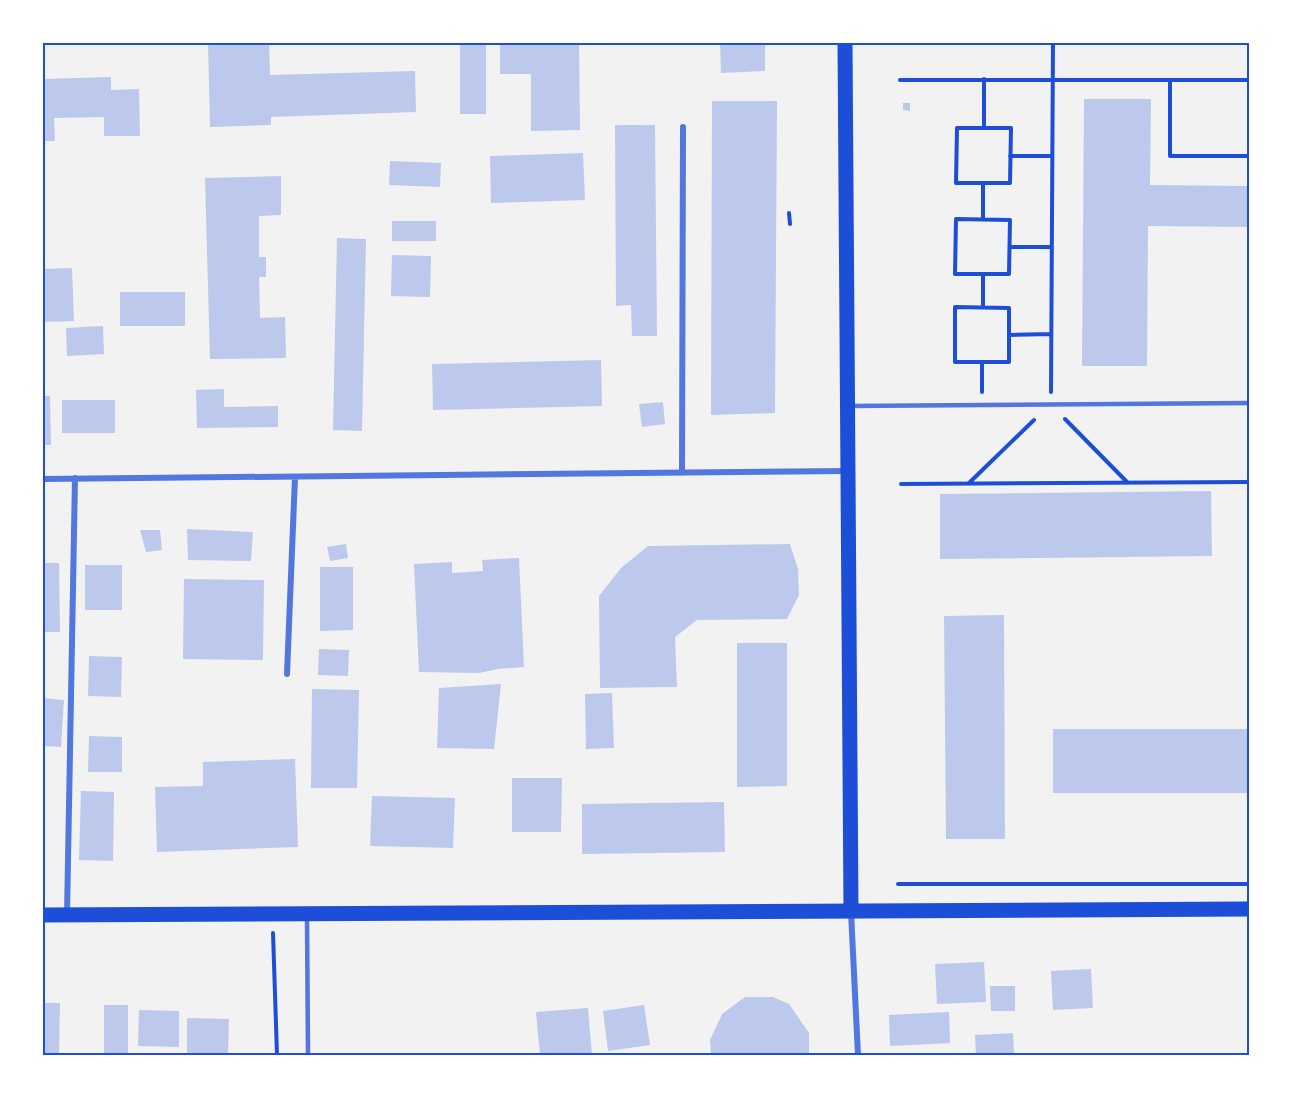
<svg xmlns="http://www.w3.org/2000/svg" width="1291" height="1097" font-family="'PT Sans',sans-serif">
<rect width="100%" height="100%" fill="#f2f2f2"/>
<!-- building -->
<path fill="#bdc9ec" d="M208,42H269L270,75L415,71L416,112L271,117V125L210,127Z
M460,42H486V114H460Z
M500,42H579L580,130L531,131V74H500Z
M720,42H765V71L721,73Z
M111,77V90L139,89L140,136H104V117L54,118L55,141H42V79Z
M1084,99H1151L1150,185L1249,186V227L1148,226L1147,366H1082Z
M712,101H777L775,413L711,415Z
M903,103H910V111L903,110Z
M615,125H655L657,336H632L631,305L616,306Z
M583,153L585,200L491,203L490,156Z
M390,161L441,163L440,187L389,185Z
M281,176V215L259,216V257H266V277H259L260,318L285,317L286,358L210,359L205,178Z
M392,221H436V241H392Z
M337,238L366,239L362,431L333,430Z
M392,255L431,256L430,297L391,296Z
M72,268L74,321L42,322V269Z
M120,292H185V326H120Z
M103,326L104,354L67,356L66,328Z
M601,360L602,406L433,410L432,364Z
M224,389V407L278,406V427L197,428L196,390Z
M42,396H50L51,445H42Z
M62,400H115V433H62Z
M663,402L665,424L642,427L639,404Z
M1211,491L1212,556L940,559V494Z
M187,529L253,532L251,561L188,560Z
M140,530H160L162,550L146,552Z
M346,544L348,558L330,561L327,547Z
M790,544L798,569L799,595L787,619L697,620L675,637L677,687L600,688L599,596L621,568L648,546Z
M519,558L524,667L498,669L479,673L419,672L414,564L452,562V573L483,571L482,560Z
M42,563H59L60,632H42Z
M85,565H122V610H85Z
M320,567H353V630L320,631Z
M184,579L264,580L263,660L183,659Z
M1004,615L1005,839H946L944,616Z
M737,643H787V786L737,787Z
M319,649L349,650L348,676L318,675Z
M89,656L122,657L121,697L88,696Z
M501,684L494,749L437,748L439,688Z
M312,689L359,690L357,788H311Z
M612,693L614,748L586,749L585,694Z
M42,698L64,700L61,747L42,746Z
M1053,729H1249V793H1053Z
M89,736L122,737V772H88Z
M295,759L298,847L157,852L155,787L203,786V762Z
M512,778H562L561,832H512Z
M81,791L114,792L113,861L79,860Z
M372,796L455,798L453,848L370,846Z
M724,802L725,852L582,854V804Z
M984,962L986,1002L937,1004L935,964Z
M1091,969L1093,1008L1053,1010L1051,971Z
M990,986H1015V1011H991Z
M745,997H773L789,1004L809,1033V1055H711L710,1040L722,1014Z
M42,1003H60L59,1055H42Z
M104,1005H128V1055H104Z
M644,1005L650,1045L608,1051L603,1011Z
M588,1008L592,1055H540L536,1012Z
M139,1010L179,1011V1047L138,1046Z
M949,1012L950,1043L890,1046L889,1015Z
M187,1018L229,1019L228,1055H187Z
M1013,1033L1014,1055H976L975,1035Z"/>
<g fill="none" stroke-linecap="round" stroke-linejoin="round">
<!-- path -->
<path stroke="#1d4ed8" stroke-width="4" d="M900,80H1249
M1170,80V156H1249
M957,128H1011L1010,183H956Z
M984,128V79
M1010,156H1052
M789,213L790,224
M956,219L1010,220L1009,274H955Z
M983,219V183
M1010,247H1052
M955,307L1009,308V362H955Z
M983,307V274
M1009,335L1051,334
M982,362V392
M1051,392L1053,42
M1065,419L1127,482
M969,483L1034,420
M901,484L1249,482
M898,884H1249
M273,933L277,1055"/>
<!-- service -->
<path stroke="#5277de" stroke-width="4.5" d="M850,406L1249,403
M307,917L308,1055"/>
<!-- minor -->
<path stroke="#5277de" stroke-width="6" d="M682,473L683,127
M42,479L847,471
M287,674L295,477
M851,912L858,1055
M67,915L75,478"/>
<!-- primary -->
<path stroke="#1d4ed8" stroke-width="15" d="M845,42L851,910
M42,915L1249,909"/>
</g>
<!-- border -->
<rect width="1291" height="1097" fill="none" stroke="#ffffff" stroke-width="87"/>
<rect x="44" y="44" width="1204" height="1010" fill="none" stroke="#1d4ed8" stroke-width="2"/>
</svg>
